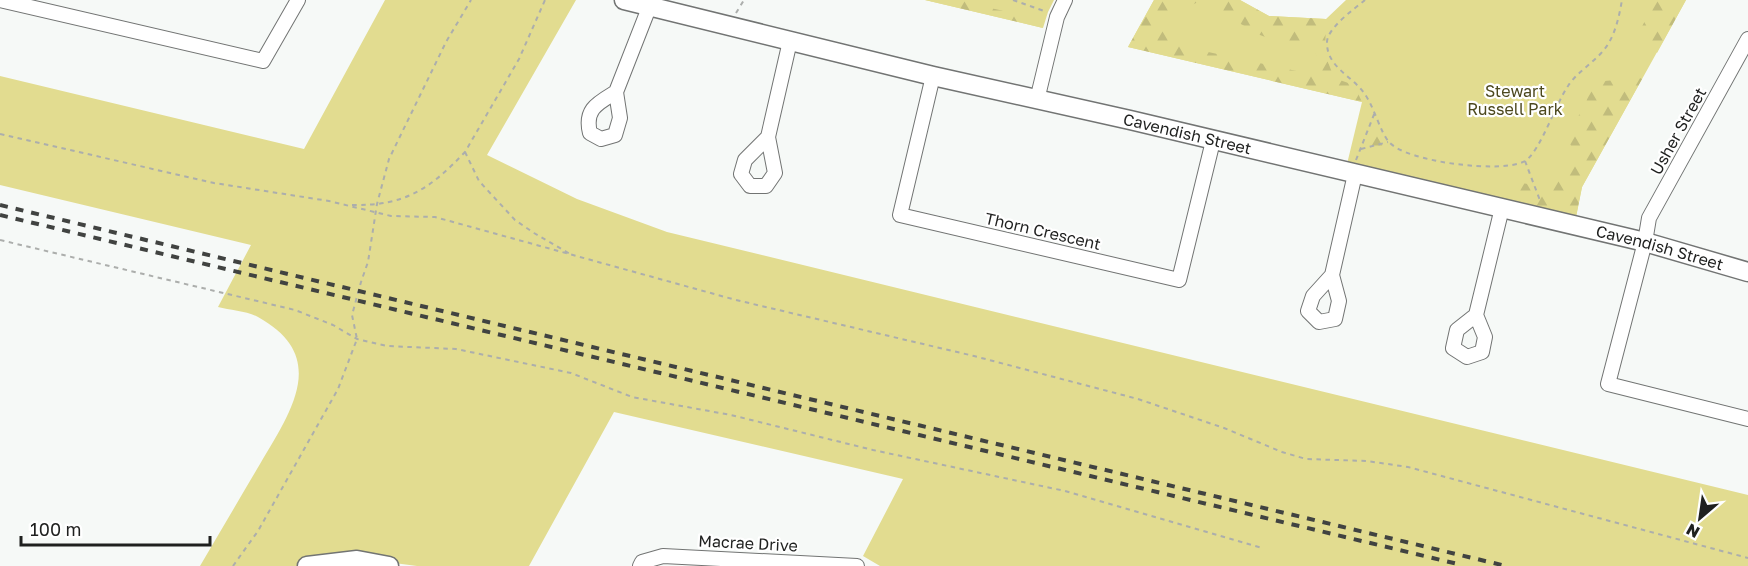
<svg xmlns="http://www.w3.org/2000/svg" width="1748" height="566" font-family="'Golos Text',sans-serif">
<defs>
<pattern id="forest-firs" width="22" height="20" patternUnits="userSpaceOnUse" patternTransform="scale(1.5)"><rect width="22" height="20" fill="#e2dc90"/><path d="M5 1l3.5 6h-7zM16 11l3.5 6h-7z" fill="#c1bc7c"/></pattern>
</defs>
<rect width="100%" height="100%" fill="#f6f9f7"/>
<!-- green -->
<path fill="#e2dc90" d="M385,0H576L487,155L577,199L667,232L1748,495V566H880L863,556L903,479L614,412L529,566H417L364,559L313,566H200C220,532 240,498 260,464C291,411 330,357 258,317C247,311 230,310 218,307L251,245L0,185V76L304,149Z
M925,0H1054L1048,12L1043,28Z
M1154,0H1240L1269,16L1326,19L1346,0H1686L1582,187L1576,217L1347,164L1362,102L1128,47Z"/>
<!-- forest -->
<path fill="url(#forest-firs)" fill-rule="evenodd" d="M925,0H975L981,6L1037,18L1043,28Z
M1154,0H1240L1269,16L1326,19L1325,54L1334,78L1354,85L1362,102L1128,47ZM1201,1L1260,35L1290,46L1312,43L1319,63L1315,75L1185,47L1168,30L1172,13Z
M1644,0H1686L1657,53L1639,32L1646,19Z
M1630,73L1642,79L1582,187L1576,217L1511,202L1519,183L1542,185L1549,174L1563,172L1576,154L1570,144L1575,120L1584,109L1590,89L1604,81L1617,80Z
M1377,124C1385,139 1387,149 1380,165H1376L1370,156L1373,132Z"/>
<g fill="none" stroke-linecap="round" stroke-linejoin="round">
<!-- street casing -->
<g stroke="#727473" stroke-width="16">
<path id="street" d="M0,0L263,61L298,0
M1748,39L1649,218L1645,242L1608,384L1748,419
M933,76L900,215L1179,280L1213,141
M616,92C598,103 584,109 590,133L601,139L615,135L620,118L616,92L652,0
M1037,100L1057,17L1065,0
M768,137L745,160L741,174L750,186H766L775,173L768,137L790,41
M1332,275L1313,296L1308,311L1319,322L1335,319L1339,301L1332,275L1355,174
M1476,315L1457,330L1453,348L1467,357L1482,352L1485,337L1476,315L1502,208
M640,566L642,562L663,556L857,566"/>
</g>
<!-- secondary casing -->
<g stroke="#727473" stroke-width="21">
<g id="secondary">
<path id="s1" d="M624,0L933,76L1130,120L1645,242L1748,272"/>
<path d="M307,566L357,560L389,566"/>
</g>
</g>
<!-- path -->
<path stroke="#acaeac" stroke-width="2" stroke-dasharray="4.5 4.5" stroke-linecap="butt" d="M1013,0L1047,12
M1365,0C1354,9 1326,29 1327,43C1327,67 1352,76 1364,93C1374,106 1380,132 1389,142C1406,162 1502,174 1525,161C1540,152 1556,103 1568,86C1577,72 1592,64 1603,51C1615,37 1619,17 1622,0
M736,13L744,0
M0,134L214,183L329,201L391,216L435,217L736,300L974,356L1138,399L1224,428L1282,452L1306,459L1367,461L1408,467L1748,558
M1361,149L1388,142
M465,152L479,181L515,220L534,233L570,254
M1356,160L1375,112
M1525,161L1541,203
M352,205C405,206 430,189 465,152L519,59L545,0
M0,240L295,310L333,325L357,339L387,346L456,349L571,373L632,397L731,415L873,450L1065,491L1262,548
M233,566L258,531L338,389L357,339L352,315L361,282L368,262L377,204L389,159L446,42L471,0"/>
<!-- street -->
<use href="#street" stroke="#fff" stroke-width="14"/>
<!-- secondary -->
<use href="#secondary" stroke="#fff" stroke-width="18"/>
<!-- rail -->
<path stroke="#414341" stroke-width="4" stroke-dasharray="8 8" stroke-linecap="butt" d="M0,205L1506,566
M0,215L1462,565"/>
</g>
<g text-anchor="middle" stroke-width="4.5" stroke-linejoin="round" paint-order="stroke">
<!-- park labels -->
<g font-size="16" fill="#4c481e" stroke="#fff">
<text x="1515" y="97">Stewart<tspan x="1515" dy="18">Russell Park</tspan></text>
</g>
<!-- street labels -->
<g font-size="16" fill="#1f201f" stroke="#fff">
<text transform="translate(1678 131) rotate(-61)" y="6">Usher Street</text>
<text dy="6" stroke="none"><textPath href="#s1" startOffset="579">Cavendish Street</textPath></text>
<text transform="translate(1043 231) rotate(13)" y="6">Thorn Crescent</text>
<text dy="6" stroke="none"><textPath href="#s1" startOffset="1065">Cavendish Street</textPath></text>
<text transform="translate(748 543) rotate(3)" y="6">Macrae Drive</text>
</g>
</g>
<!-- north arrow -->
<g transform="translate(1700 518) rotate(209)" stroke="#ffffff" stroke-width="4.5" paint-order="stroke">
<path d="M0-4.5L10 22L0 15L-10 22Z" fill="#1f201f"/>
<text y="-9" font-size="16" font-weight="bold" text-anchor="middle" fill="#1f201f">N</text>
</g>
<!-- scale -->
<path d="M21 536v9h189v-9" fill="none" stroke="#1f201f" stroke-width="3"/>
<text x="30" y="536" font-size="18" fill="#1f201f" stroke="#ffffff" stroke-width="4.5" paint-order="stroke">100 m</text>
</svg>
